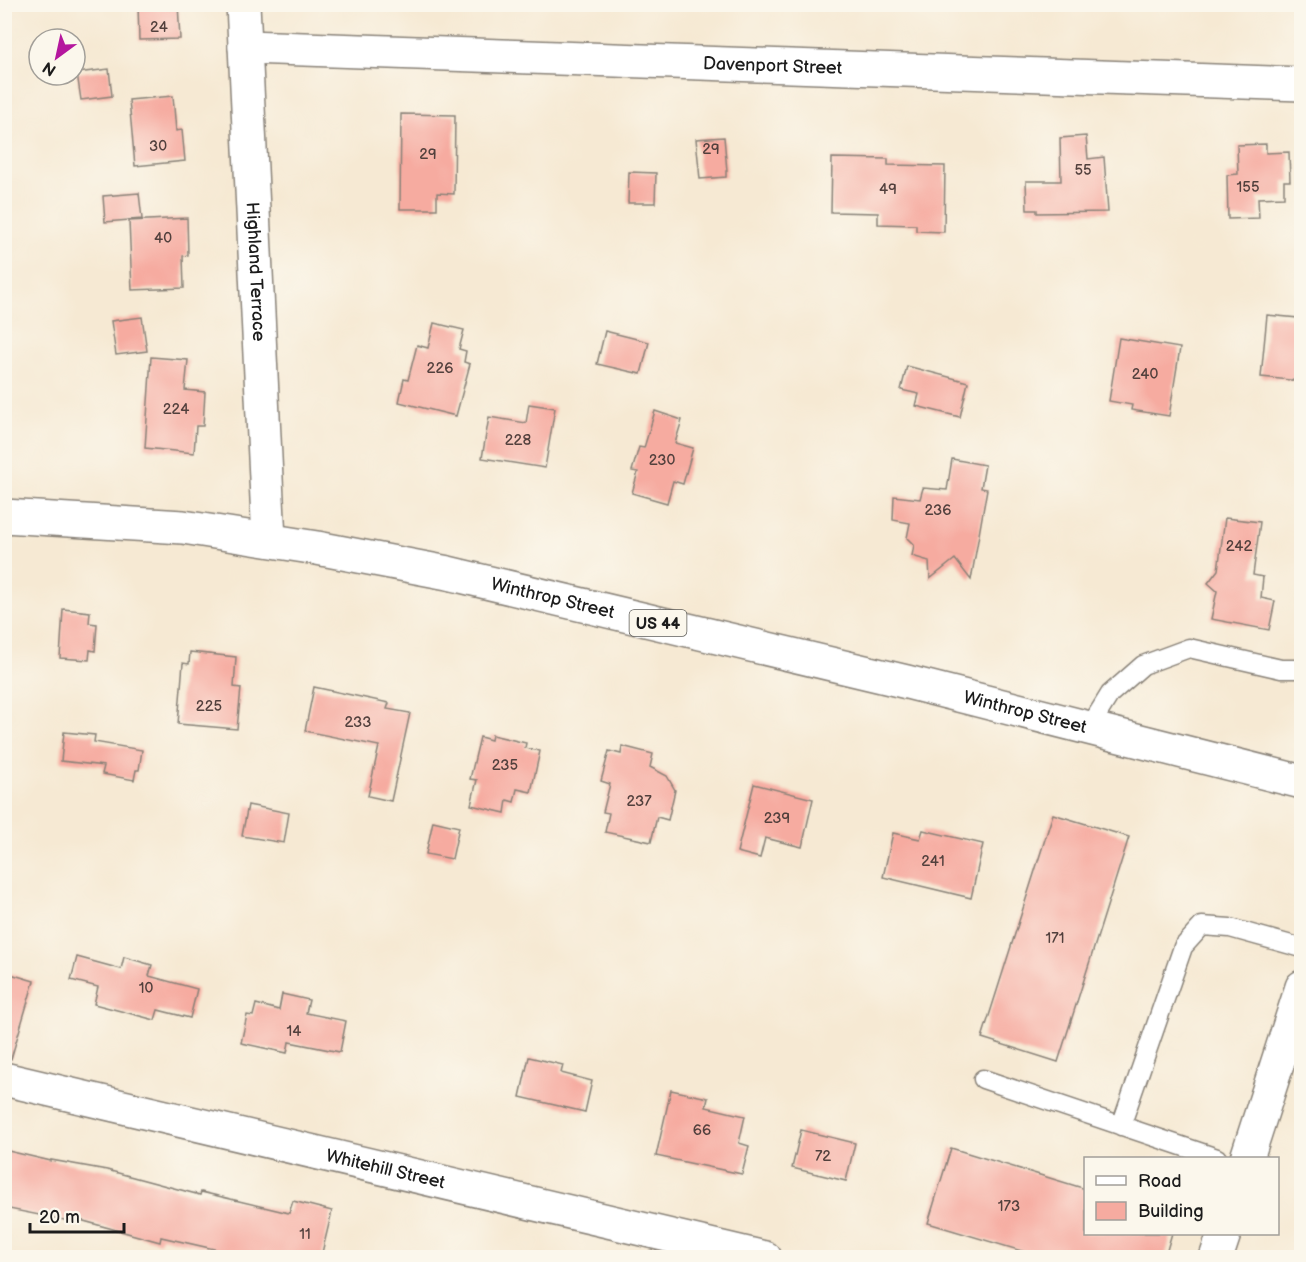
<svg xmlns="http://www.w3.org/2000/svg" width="1306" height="1262" font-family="'Balsamiq Sans',sans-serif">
<rect width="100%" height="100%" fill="#fbf7ec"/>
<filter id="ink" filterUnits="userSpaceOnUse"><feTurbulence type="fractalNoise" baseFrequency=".0167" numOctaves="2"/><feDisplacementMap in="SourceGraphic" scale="12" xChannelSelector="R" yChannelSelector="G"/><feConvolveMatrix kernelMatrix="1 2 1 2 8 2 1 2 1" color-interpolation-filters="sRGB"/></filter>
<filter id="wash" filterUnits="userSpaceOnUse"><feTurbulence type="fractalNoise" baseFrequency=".008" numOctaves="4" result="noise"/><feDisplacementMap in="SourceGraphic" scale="24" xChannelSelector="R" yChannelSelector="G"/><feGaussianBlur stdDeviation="1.35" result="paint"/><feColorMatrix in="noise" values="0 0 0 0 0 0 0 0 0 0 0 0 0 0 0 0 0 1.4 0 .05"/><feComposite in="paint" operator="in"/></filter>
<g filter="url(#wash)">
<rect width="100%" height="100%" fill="#f6e9d3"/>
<g id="blocks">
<!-- building -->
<path fill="#f6aba0" d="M138,4H178L180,39L139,40Z
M109,69L112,96L81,100L77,73Z
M173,96L176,131L182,130L185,161L135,166L129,100Z
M401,114L455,115L454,194L437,193V209H400Z
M1086,136L1088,159L1104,157L1108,212L1037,213V210H1027L1026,181H1061L1060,138Z
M724,137L727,171H726V177L700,179L696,139Z
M1266,144V153L1289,152L1290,181H1284V197L1258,198L1259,218L1228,219L1227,175L1238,174L1237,145Z
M832,158L888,159V165L945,166L944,232L916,231V225L878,224V213L831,212Z
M629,172L656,173L655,203H628Z
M139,193L142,219L105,222L103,196Z
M187,218L188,255L183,256L184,288L132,290L129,221Z
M1267,315L1298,318L1296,334H1302L1300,381L1261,377Z
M142,317L147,351L116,355L111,321Z
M434,323L464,330L459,349L466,351L464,362L470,364L456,416L399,402L404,379L408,380L417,345L428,348Z
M605,331L649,342L641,374L597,364Z
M1119,338L1180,348L1169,416L1131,410L1132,405L1109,401Z
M151,357L188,360L185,390L205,392L203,426H196L194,453L145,448Z
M907,366L968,382L960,417L916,406L919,394L901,390Z
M529,404L555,408L545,468L482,458L489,417L526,423Z
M655,411L682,420L675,443L693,448L683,484L673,481L667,503L632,493L638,472L632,471L639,447L644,448Z
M952,459L985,465L981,488L987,489L971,580L955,559L930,579L929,561L912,556L914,545L907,538L910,523L893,520L894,496L920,499L923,488L947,490Z
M1225,518L1260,522L1253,575L1263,577L1261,598L1275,601L1269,630L1211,619L1217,591L1208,583L1218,570Z
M63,609L90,612L89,623L97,624L95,651L90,650L89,660L60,658Z
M190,652L236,657L234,687L241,688L237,729L178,724L183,663L189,664Z
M314,687L389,703L387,709L410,713L391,801L368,796L379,746L305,731Z
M64,732L95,735L94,742L142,750L139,770H136L134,780L102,774L104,766L61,761Z
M492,735L526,743L525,748L540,751L531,792L517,789L514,802L507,800L505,813L471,805L477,780L470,779L480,737L491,740Z
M622,746L653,754L650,767L667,776L675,790L668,820L657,817L651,842L605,832L609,813L603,812L610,784L601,781L609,751L621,754Z
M754,784L813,799L802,847L765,838L760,858L737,852Z
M248,805L289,813L284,843L242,836Z
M1053,814L1129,837L1058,1062L982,1038Z
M433,821L459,827L452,859L426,854Z
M923,830L983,844L971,898L883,877L893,833L920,839Z
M77,957L121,969L124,957L152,965L149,976L197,989L190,1018L158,1010L155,1020L94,1004L98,987L71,980Z
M4,972L34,981L11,1059L4,1058Z
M282,994L309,1000L306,1013L346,1021L340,1052L289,1042L287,1053L241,1043L247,1015L253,1016L256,1004L279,1010Z
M529,1057L563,1065L561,1073L592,1081L585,1112L520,1097Z
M671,1090L708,1098L706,1107L745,1116L739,1143L749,1146L742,1174L656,1156Z
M801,1130L855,1143L846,1181L792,1168Z
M951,1148L1086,1189V1233H1172L1165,1257H1042L928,1223Z
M4,1150L51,1161V1160L107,1170L200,1195L201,1192L289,1213L293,1201L332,1211L321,1257H249L161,1237L160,1242L80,1220L79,1223L4,1208Z"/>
</g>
</g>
<g filter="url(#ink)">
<use href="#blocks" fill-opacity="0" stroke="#898278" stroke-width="1.5"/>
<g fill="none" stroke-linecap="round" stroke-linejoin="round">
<!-- lane casing -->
<g stroke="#898278" stroke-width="21">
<path id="lane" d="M1089,728L1110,694L1143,665L1189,648L1281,669H1302
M983,1079L1217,1158
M1121,1126L1183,947L1202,926L1230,928L1302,948"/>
</g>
<!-- street casing -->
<g stroke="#898278" stroke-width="36">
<g id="street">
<path id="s1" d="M243,4L269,540"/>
<path id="s2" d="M245,47L1302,84"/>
<path id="s3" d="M4,1079L765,1258"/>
</g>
</g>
<!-- secondary casing -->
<g stroke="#898278" stroke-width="36">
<path id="secondary" d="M1247,1158L1302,987
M1216,1258L1224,1234"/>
</g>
<!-- highway casing -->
<g stroke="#898278" stroke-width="36">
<g id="highway">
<path id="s4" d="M4,516L183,527L317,548L448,573L907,682L1302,782"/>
</g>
</g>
<!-- lane -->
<use href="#lane" stroke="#fff" stroke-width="18"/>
<!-- street -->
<use href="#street" stroke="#fff" stroke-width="33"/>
<!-- secondary -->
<use href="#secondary" stroke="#fff" stroke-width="33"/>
<!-- highway -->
<use href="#highway" stroke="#fff" stroke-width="33"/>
</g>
</g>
<g text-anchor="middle" stroke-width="6" stroke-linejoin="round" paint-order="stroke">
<!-- number labels -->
<g font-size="15" fill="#52403d">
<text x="159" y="32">24</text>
<text x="158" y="151">30</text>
<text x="711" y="154">29</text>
<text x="428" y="159">29</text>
<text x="1083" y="175">55</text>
<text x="1248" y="192">155</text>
<text x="888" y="194">49</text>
<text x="163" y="243">40</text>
<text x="440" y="373">226</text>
<text x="1145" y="379">240</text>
<text x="176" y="414">224</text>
<text x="518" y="445">228</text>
<text x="662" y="465">230</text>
<text x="938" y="515">236</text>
<text x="1239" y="551">242</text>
<text x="209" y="711">225</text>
<text x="358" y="727">233</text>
<text x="505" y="770">235</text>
<text x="639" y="806">237</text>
<text x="777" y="823">239</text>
<text x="933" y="866">241</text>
<text x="1055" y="943">171</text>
<text x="146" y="993">10</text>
<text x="294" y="1036">14</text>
<text x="702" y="1135">66</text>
<text x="823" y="1161">72</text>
<text x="1009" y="1211">173</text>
<text x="305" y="1239">11</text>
</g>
<!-- shield labels -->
<rect fill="#fbf7ec" stroke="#5f5e5a" stroke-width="1.5" x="629.5" y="610" width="57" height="26" rx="4.5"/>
<g font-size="16" font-weight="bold" fill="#1c1c1c">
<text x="658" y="629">US 44</text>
</g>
<!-- street labels -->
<g font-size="18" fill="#1c1c1c" stroke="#fbf7ec">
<text dy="6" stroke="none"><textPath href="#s2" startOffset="528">Davenport Street</textPath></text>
<text dy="6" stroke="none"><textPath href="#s1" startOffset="268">Highland Terrace</textPath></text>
<text dy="6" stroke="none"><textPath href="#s4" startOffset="556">Winthrop Street</textPath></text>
<text dy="6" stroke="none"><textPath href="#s4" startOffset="1042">Winthrop Street</textPath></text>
<text dy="6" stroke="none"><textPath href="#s3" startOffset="392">Whitehill Street</textPath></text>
</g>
</g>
<!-- margin -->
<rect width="1306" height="1262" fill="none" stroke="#fbf7ec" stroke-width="24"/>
<!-- legend -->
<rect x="1084" y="1157" width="195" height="78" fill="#fbf7ec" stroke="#a29f99" stroke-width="1.5"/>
<rect x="1096" y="1176" width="30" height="9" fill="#ffffff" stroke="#a29f99" stroke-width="1.5"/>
<text x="1138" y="1187" font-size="18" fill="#1c1c1c">Road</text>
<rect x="1096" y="1202" width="30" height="18" fill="#f6aba0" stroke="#a29f99" stroke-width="1.5"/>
<text x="1138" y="1217" font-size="18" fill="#1c1c1c">Building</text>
<!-- north arrow -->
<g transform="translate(57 57) rotate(213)"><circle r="28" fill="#fbf7ec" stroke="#a29f99" stroke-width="1.5"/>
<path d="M0-4.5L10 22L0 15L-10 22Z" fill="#b5179e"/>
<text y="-9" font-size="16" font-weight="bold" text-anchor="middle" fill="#1c1c1c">N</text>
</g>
<!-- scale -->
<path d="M30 1223v9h94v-9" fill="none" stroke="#1c1c1c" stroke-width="3"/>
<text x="39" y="1223" font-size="18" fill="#1c1c1c" stroke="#fbf7ec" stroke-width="4.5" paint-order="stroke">20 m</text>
</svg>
